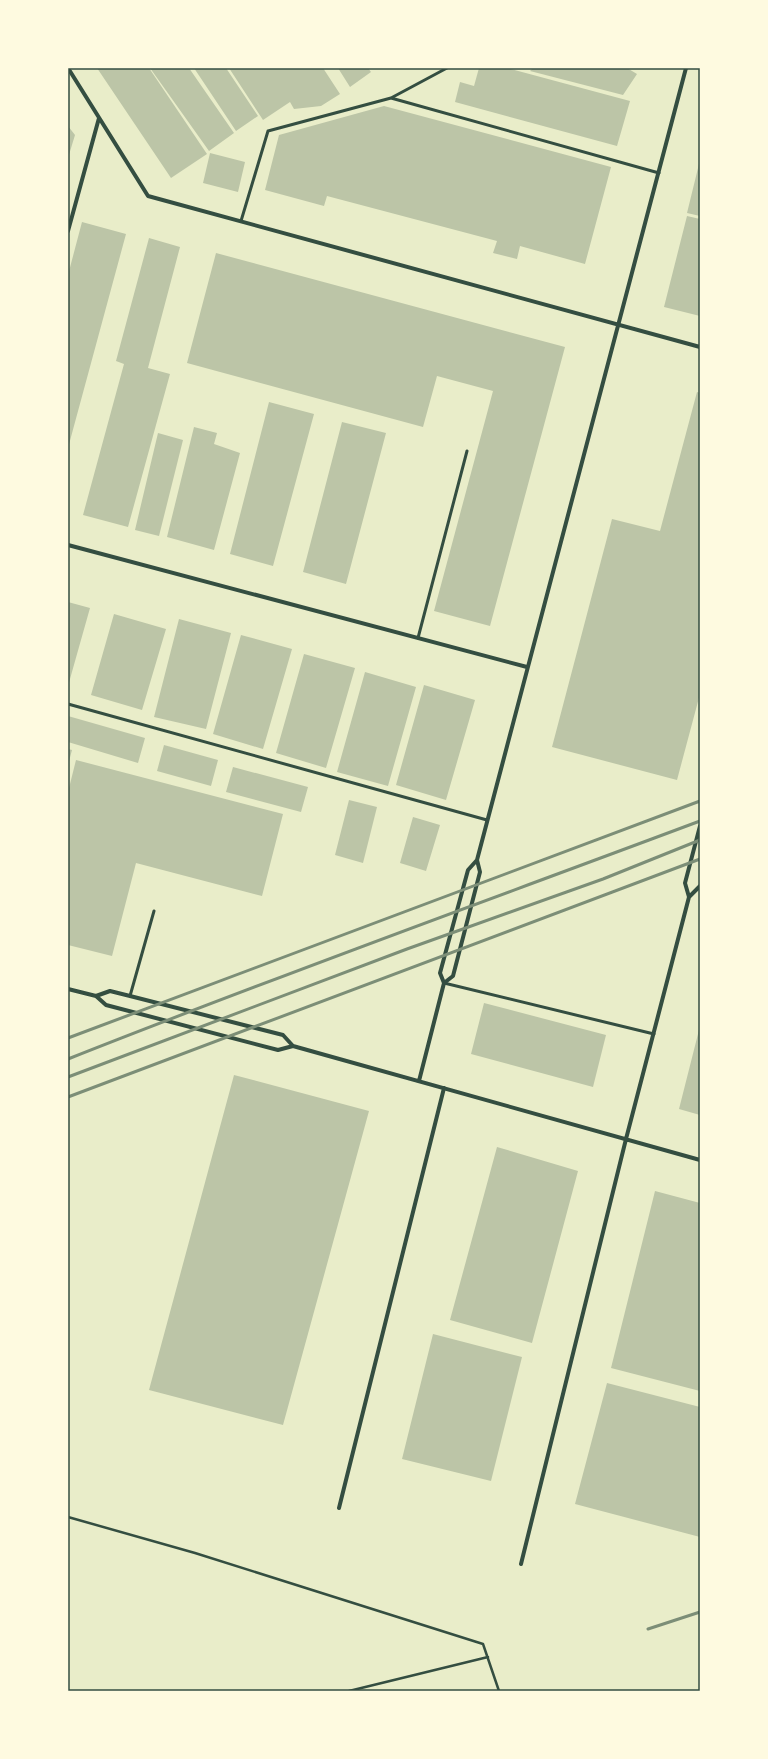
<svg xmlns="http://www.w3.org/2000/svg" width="768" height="1759" font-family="'Source Sans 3',sans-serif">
<rect width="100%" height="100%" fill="#e9edc9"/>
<!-- building -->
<path fill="#bcc5a7" d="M97,68H149L207,154L171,178Z
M150,68H189L234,133L209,151Z
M194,68H226L258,116L236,131Z
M229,68H323L340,94L321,106L294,109L290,102L263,120Z
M338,68H368L371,72L350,87Z
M479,68H507L630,101L617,146L455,102L460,82L474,86Z
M533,68H627L637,74L623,95L530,71Z
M384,106L611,167L585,264L520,246L517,259L493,253L497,241L327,196L324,206L265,190L279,135Z
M68,126L75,135L68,158Z
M210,153L245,162L238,192L203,183Z
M699,164H700V216L687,213Z
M687,216L700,219V316L664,307Z
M82,222L126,234L68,448V275Z
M149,238L180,247L148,368L170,374L128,527L83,515L124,364L116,361Z
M216,253L565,347L490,626L434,611L493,391L437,376L423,427L187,363Z
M697,392L700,393V694L677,780L552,747L612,519L660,531Z
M269,402L314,414L273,566L230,554Z
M342,422L386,433L346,584L303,572Z
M194,427L217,433L214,444L240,453L214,550L167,537Z
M158,433L183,440L159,536L135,530Z
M68,602L90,608L68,686Z
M114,614L166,629L142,710L91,695Z
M179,619L231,633L206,729L154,717Z
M241,635L292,649L263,749L213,734Z
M304,654L355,668L326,768L276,753Z
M365,672L416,687L388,786L337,772Z
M424,685L475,700L446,800L396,785Z
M68,716L145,738L138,763L68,742Z
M164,745L218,760L211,786L157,771Z
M68,749L72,750L68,765Z
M76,760L283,814L262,896L136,863L112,956L68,945V792Z
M233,767L308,787L301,812L226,792Z
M349,800L377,807L363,863L335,855Z
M413,817L440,825L426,871L400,863Z
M484,1003L606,1035L593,1087L471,1054Z
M699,1030H700V1115L679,1109Z
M234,1075L369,1111L283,1425L149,1390Z
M497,1147L578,1171L532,1343L450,1320Z
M655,1191L700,1203V1391L611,1368Z
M433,1334L522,1357L491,1481L402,1459Z
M607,1383L700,1407V1537L575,1504Z"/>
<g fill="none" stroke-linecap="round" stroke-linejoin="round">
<!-- path -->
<path stroke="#344e41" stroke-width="2.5" d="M68,1517L195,1553L483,1644L499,1691
M349,1691L488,1657"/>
<!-- service -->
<path stroke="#344e41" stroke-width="3" d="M391,98L659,173
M241,221L268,131L391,98L447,68
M418,638L467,451
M68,704L487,820
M444,983L654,1034
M130,996L154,911"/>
<!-- minor -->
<path stroke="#344e41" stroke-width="4" d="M68,68L148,196L700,347
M68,231L99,118
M68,545L527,667
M689,897L700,886
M444,983L440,973L468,870L477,860L686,68
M68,989L96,996L106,1005L278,1050L293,1046L700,1160
M96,996L110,991L130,996L283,1035L293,1046
M419,1081L444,983L453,976L480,872L477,860
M339,1508L444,1088
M521,1564L626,1139L689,897L685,883L700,826"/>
<!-- rail -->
<path stroke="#7c8e77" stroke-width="3" d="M68,1038L700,801
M68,1059C277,976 489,900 700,821
M68,1077L407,949L603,879L700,840
M68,1097L700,859
M648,1629L700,1612"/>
</g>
<!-- border -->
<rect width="768" height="1759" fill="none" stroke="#fefae0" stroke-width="138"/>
<rect x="69" y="69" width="630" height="1621" fill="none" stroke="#344e41" stroke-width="1.5"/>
</svg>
